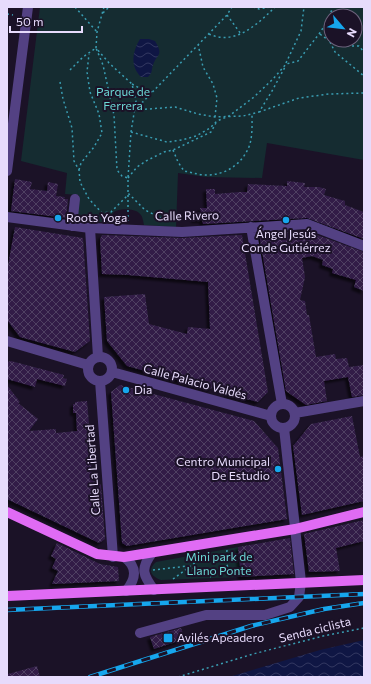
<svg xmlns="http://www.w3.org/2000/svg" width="371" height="684" font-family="Commissioner,sans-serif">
<defs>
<pattern id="water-waves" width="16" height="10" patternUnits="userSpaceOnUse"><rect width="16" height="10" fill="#0f1644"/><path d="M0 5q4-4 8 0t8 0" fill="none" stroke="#323760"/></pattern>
<pattern id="building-cross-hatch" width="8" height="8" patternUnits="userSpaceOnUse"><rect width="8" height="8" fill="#311f47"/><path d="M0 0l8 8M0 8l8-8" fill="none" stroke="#4f3f62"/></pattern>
<filter id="shadow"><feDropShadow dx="-3" dy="3" stdDeviation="1" flood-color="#0009"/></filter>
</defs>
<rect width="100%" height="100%" fill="#1b1227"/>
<!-- green -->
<path fill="#152c31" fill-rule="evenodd" d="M40,7H364V160L267,143L262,178L206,177L178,173L176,227L144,225C143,221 143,216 139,213C134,208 117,208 113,213C111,215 110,220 109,222H76L79,195L65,194L67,173L21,161ZM331,16H355V40H331Z
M238,547L241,577L161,580C151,576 147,570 156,562Z"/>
<!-- water -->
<path fill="url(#water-waves)" d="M140,39H149L155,41C164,56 157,53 153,65C151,71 153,72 148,77H141C130,66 132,52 140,39Z
M364,640V677H229L320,650Z"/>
<!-- building -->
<path fill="url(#building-cross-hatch)" filter="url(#shadow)" d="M15,179L32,182L30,189L47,191L48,182L58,184L56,196L65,197L64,199H68L66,218L11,211Z
M287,181L305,183L304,187H319L326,189L324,195L345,201V205L364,212V239L307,218L203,224L202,220H194V213L201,212L200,208H207L206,189H215V194L240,192H247L248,184L287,186Z
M15,227L83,238L90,341L75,352L20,337L7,320V271Z
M306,231L364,252V291L354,287L356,280L332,273L333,269L322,265L323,260L312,256L302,258L305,277L300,300L305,301L307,315H309L316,357L335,354L336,359L347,358L349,367L364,365V395L352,397L348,377L324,381L327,401L306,405L286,391L259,234Z
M102,235L182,238L242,235L268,392L258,402L227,394L228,388L213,384L211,389L127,366L107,341L104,297L145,294L149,324L187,334L188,327L210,329L208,282L128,275L102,274L100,239Z
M11,361L64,375L63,378L67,379L65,386L37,379L35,387L7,379V362Z
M7,385L20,402L18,403L38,419L29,431L56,429V433L77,431L76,413H73V404H75V402L87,401L90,435H91L92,442H90L92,480L101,485L105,539L99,543L7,499Z
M120,385L254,421L278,448L287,519L127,546L122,543L111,392Z
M352,416L360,457L364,456V501L302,515L293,446L311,424Z
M364,520V541L336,548L340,571L309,572L304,534Z
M290,538L294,574L241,577L238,547Z
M57,543L100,564L118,567L119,581L52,584L58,571L52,568L56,559L51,556Z
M181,628L185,639L154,649L150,637Z
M37,666L40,677H8V674Z"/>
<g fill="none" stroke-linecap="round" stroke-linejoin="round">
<!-- path -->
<path stroke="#3a9db2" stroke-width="1.5" stroke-dasharray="2 3" stroke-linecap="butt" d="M75,7L97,32
M104,7L97,32L96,48L109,63L132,84L136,101L131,132L128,178V221
M253,7L259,9L270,7
M103,13L109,7
M7,14L13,15
M227,15L241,34
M209,34C235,46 258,24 275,7
M320,34C334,45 341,46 359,46L364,52
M330,42L335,52L364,76
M198,44L203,67L213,84L217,98L215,117
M286,63L301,31L304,7
M70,70L83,57L96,48L103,65L114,115L117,170L122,176L128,178
M60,82L63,99L72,128L74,161L79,170L80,182L89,199L102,213L111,212L129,194L145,210L161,218L175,216
M132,84L141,89L152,92
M135,110L175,107L198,114L215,117L243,116L259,112L272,91L285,67
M135,110L227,15L232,7
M259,112L299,98L329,94L364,93
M131,132L167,142L182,140L196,136L210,128L217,121L229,116L254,97L273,79L286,64L298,61L319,34L327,22L333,7
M173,150L178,162L184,171C190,172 196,174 203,175C221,176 238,168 247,151C253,141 252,125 252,114
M79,170L81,163L94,147L102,133L99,114L90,92L87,72L89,54
M128,178L137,167L146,161L164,152L173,150L211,132L216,123
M227,550L226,562L231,576
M153,570L188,566L211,577
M173,579L207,554
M178,677L253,654L323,636L364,628"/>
<!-- minor -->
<path stroke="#534183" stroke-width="10" d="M7,171L28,7
M7,217L90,228L182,232L307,224L364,246
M72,226L75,199
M251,227L282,404
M90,228L98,357
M7,341L88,365
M88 369a12 12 0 1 1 24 0a12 12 0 1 1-24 0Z
M112,372L271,416
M100,381L113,557
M271 416a12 12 0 1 1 24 0a12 12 0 1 1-24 0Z
M295,413L364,401
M152,553C140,569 143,575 154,590
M124,557C138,567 136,579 126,591
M140,633L206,615H265L290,607L299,597L301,582L284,428"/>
<!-- major -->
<path stroke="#e06bf4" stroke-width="10" d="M7,512L97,554L124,557L295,529L364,512
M7,596L364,580"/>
<!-- rail casing -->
<g stroke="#16a6ed" stroke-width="4.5">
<path id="rail" d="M7,610L364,594
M90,677L251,626L324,609L364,603"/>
</g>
<!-- rail -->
<use href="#rail" stroke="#1b1227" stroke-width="3" stroke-dasharray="9" stroke-linecap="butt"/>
</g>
<!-- markers -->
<g fill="#16a6ed" stroke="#1b1227" stroke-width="1.5">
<circle cx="58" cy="218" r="4"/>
<circle cx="286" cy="220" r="4"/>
<circle cx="126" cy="390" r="4"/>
<circle cx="278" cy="469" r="4"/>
<rect x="163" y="633" width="10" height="10" rx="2"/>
</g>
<g text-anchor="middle" stroke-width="4" stroke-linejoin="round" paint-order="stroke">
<!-- park labels -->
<g font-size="12" fill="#6cd8d6" stroke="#1b1227">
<text x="123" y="96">Parque de<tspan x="123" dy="14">Ferrera</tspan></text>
<text x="219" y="561">Mini park de<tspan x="219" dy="14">Llano Ponte</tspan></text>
</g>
<!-- street labels -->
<g font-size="12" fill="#e7dbfc" stroke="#1b1227">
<text transform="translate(187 216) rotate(-1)" y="4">Calle Rivero</text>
<text transform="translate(195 382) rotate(15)" y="4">Calle Palacio Valdés</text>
<text transform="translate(93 470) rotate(-94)" y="4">Calle La Libertad</text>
<text transform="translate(315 630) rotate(-14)" y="4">Senda ciclista</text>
</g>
<!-- poi labels -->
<g font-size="12" fill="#e7dbfc" stroke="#1b1227" text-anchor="start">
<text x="66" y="222">Roots Yoga</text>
<text x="286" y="238" text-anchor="middle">Ángel Jesús<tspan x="286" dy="14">Conde Gutiérrez</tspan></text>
<text x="134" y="394">Dia</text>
<text x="270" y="466" text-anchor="end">Centro Municipal<tspan x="270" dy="14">De Estudio</tspan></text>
<text x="177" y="642">Avilés Apeadero</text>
</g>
</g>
<!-- border -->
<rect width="371" height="684" fill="none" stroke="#e7dbfc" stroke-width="16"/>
<!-- north arrow -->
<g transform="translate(343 28) rotate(118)"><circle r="19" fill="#1b1227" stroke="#6d627c"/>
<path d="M0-3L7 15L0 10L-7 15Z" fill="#16a6ed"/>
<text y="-6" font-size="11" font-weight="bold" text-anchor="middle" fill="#e7dbfc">N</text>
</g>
<!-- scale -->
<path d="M10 26v6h72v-6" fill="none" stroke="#e7dbfc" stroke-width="2"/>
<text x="16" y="26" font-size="12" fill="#e7dbfc" stroke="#1b1227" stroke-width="3" paint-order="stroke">50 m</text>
</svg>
